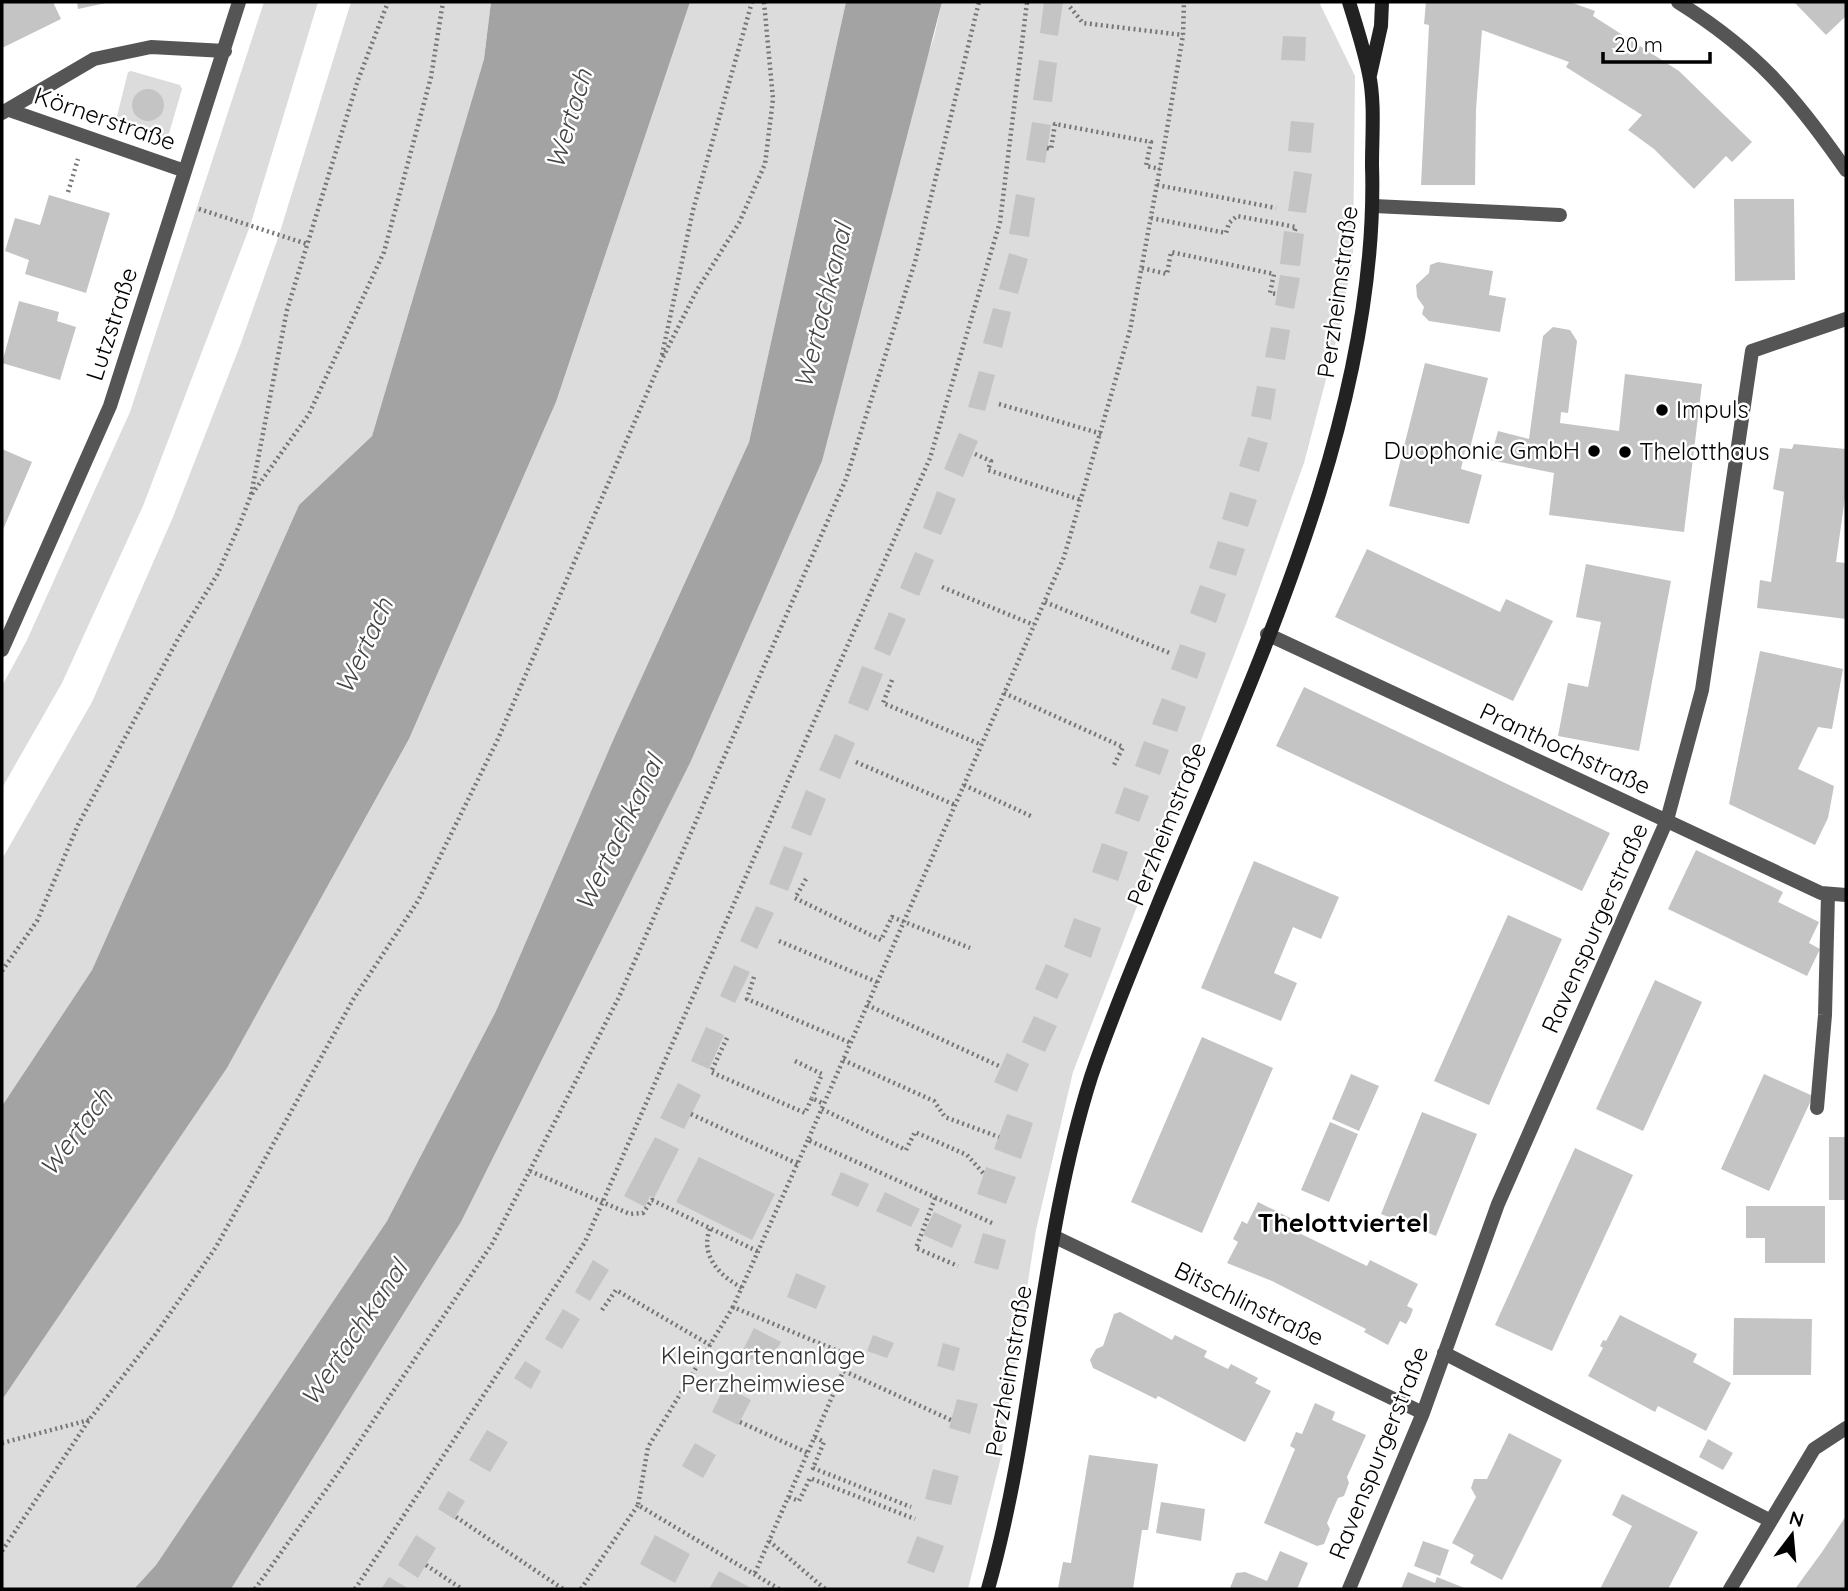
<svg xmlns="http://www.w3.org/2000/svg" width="1848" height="1591" font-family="Quicksand,sans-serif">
<rect width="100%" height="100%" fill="#fff"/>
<!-- green -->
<path fill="#dcdcdc" d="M264,2H318L250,226L143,506L62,683L2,788V686L27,640L130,412Z
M351,2H491L484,59L372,436L299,505L92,970L2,1106V859L92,702L173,517L241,343L279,235Z
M690,2H846L749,442L614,738L496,1011L387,1221L156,1565L134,1589H2V1400L227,1068L409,739L556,402Z
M942,2H1319L1355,76L1353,258L1339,330L1304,463L1246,624L1073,1072L1036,1230L1001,1457L968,1589H231L461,1222L690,763L934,37Z
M131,71L180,85L182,89L168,137L165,139L115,124L128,72Z"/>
<!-- water -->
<path fill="#a3a3a3" d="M491,2H690L556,402L409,739L227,1068L2,1400V1106L92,970L299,505L372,436L484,59Z
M846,2H942L822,461L690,763L461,1222L231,1589H134L156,1565L387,1221L496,1011L614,738L749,442Z"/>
<!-- building -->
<path fill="#c4c4c4" d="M2,2H53L61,19L2,48Z
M77,2H106V3L78,9Z
M1044,2H1063L1058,36L1040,33Z
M1426,2H1570L1595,11L1593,16L1679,71L1752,142L1732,162L1726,156L1694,189L1654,149L1628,130L1642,115L1566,67L1569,62L1482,30L1476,109L1475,185H1421L1429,25L1424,24Z
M1794,2H1846V16L1826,35Z
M1283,36L1306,37L1305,61L1281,60Z
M1039,60L1057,63L1052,102L1033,100Z
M132 105a16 16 0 1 1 32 0a16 16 0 1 1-32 0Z
M1291,121L1314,123L1311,153L1288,151Z
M1032,122L1051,125L1045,163L1026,160Z
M1294,171L1312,174L1306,213L1288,211Z
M1016,194L1035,198L1029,237L1009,234Z
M49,195L110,213L86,293L25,274L29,260L5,251L15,218L40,225Z
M1734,199H1794L1795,280L1735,281Z
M1284,231L1304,234L1300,266L1280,264Z
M1009,253L1028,259L1018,294L999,289Z
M1438,262L1493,271L1489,295L1506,298L1500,332L1429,321L1422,314L1424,307L1417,297L1416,285L1429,273L1430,265Z
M1280,275L1300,278L1294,309L1275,305Z
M19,301L59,312L57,321L76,327L60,380L2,363Z
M993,308L1011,312L1002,348L983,343Z
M1271,327L1290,330L1285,360L1265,357Z
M1553,327L1570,330L1577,341L1568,413L1561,412L1560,423L1619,431L1625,374L1702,384L1684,532L1549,515L1554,473L1490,460L1498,431L1529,439L1543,336Z
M1425,363L1488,378L1469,452L1465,451L1461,469L1482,475L1469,524L1389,506Z
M979,371L995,375L985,411L968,407Z
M1257,386L1276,389L1271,420L1251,416Z
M959,433L978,441L963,477L944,469Z
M1248,437L1268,443L1259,472L1239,466Z
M1794,444L1846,449V490L1836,562L1846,563V619L1757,608L1760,580L1771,582L1784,492L1773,489L1780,448L1792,449Z
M2,449L32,462L2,532Z
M937,491L956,499L941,535L923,528Z
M1230,492L1257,500L1248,527L1222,519Z
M1218,541L1245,549L1236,576L1209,568Z
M1367,549L1500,612L1506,599L1553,621L1513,701L1335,617Z
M915,552L934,560L919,596L900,588Z
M1586,564L1671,581L1639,751L1558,736L1568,683L1588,687L1601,622L1576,617Z
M1200,585L1226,594L1216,623L1190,613Z
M889,612L906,619L890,656L874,649Z
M1180,644L1206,653L1197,679L1171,669Z
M1760,651L1843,669L1832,729L1818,727L1798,769L1834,786L1828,818L1815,845L1729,804Z
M862,666L883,674L868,711L848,703Z
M1304,687L1610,833L1582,891L1276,746Z
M1162,698L1186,707L1177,732L1152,724Z
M835,734L855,743L840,779L819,770Z
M1144,741L1169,750L1160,775L1135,766Z
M1124,787L1149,796L1139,822L1115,813Z
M806,790L826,799L811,836L791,828Z
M1102,843L1128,852L1118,881L1092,872Z
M784,846L803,853L788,891L769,884Z
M1696,850L1783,892L1778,902L1819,922L1809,943L1820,949L1807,976L1668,909Z
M1254,861L1339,897L1321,939L1293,927L1274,973L1297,983L1281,1021L1201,988Z
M756,906L774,913L757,949L740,941Z
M1508,915L1562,939L1489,1105L1434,1081Z
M1074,918L1101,928L1091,958L1064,947Z
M1046,964L1069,974L1057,999L1035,989Z
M734,965L750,972L735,1003L720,996Z
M1655,980L1702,1002L1643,1131L1596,1109Z
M1034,1016L1057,1026L1045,1052L1022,1042Z
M706,1027L724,1035L709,1069L691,1061Z
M1202,1037L1273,1068L1202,1233L1131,1202Z
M1007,1053L1029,1064L1017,1092L994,1082Z
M1351,1074L1379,1086L1359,1131L1332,1119Z
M1764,1074L1813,1096L1769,1191L1721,1169Z
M678,1083L701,1095L684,1129L660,1118Z
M1422,1112L1477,1134L1436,1236L1381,1214Z
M1007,1114L1033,1123L1021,1159L994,1149Z
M1330,1122L1358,1134L1329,1202L1301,1190Z
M655,1137L679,1149L654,1198L650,1196L645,1207L624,1196Z
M1829,1137H1846V1200H1829Z
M1575,1148L1633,1175L1552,1351L1495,1325Z
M699,1157L775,1194L752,1240L676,1202Z
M986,1167L1016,1177L1006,1204L977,1194Z
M841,1172L869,1184L858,1207L831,1195Z
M885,1192L920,1209L911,1227L876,1211Z
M1258,1202L1302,1224L1297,1232L1367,1266L1370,1260L1418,1284L1407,1306L1413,1309L1410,1317L1406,1324L1400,1321L1388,1345L1364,1332L1366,1329L1272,1281L1227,1263L1238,1242L1233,1239L1242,1221L1247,1224Z
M1746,1206H1825V1263H1765V1238H1746Z
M934,1212L962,1225L952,1248L923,1235Z
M983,1233L1006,1240L998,1270L974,1263Z
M593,1260L609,1270L590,1301L575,1292Z
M796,1273L826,1286L816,1309L787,1297Z
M563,1309L580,1319L562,1349L545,1339Z
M1120,1312L1172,1340L1175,1335L1207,1351L1204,1357L1228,1369L1231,1364L1258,1378L1255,1383L1271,1391L1245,1442L1158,1396L1156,1399L1093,1368L1090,1360L1096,1349L1103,1346L1114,1314Z
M1620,1315L1697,1354L1693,1362L1731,1383L1706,1431L1658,1406L1655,1412L1588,1376L1603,1348L1600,1346L1603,1340L1606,1341Z
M1734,1318L1812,1319L1811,1375H1733Z
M754,1328L781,1342L767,1367L741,1354Z
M873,1335L894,1343L887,1358L867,1351Z
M943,1343L960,1348L954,1371L937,1366Z
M525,1361L541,1371L531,1389L514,1378Z
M725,1386L751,1400L738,1425L712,1412Z
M957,1399L978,1404L970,1434L949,1428Z
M1315,1403L1335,1412L1332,1420L1366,1435L1347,1477L1349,1483L1344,1496L1338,1498L1327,1523L1330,1529L1324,1544L1317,1546L1264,1523L1295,1449L1290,1446L1296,1432L1302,1434Z
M487,1430L508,1442L490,1472L469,1460Z
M1509,1433L1562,1460L1502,1580L1470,1563L1474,1555L1452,1543L1476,1497L1471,1488L1474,1479H1487Z
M1708,1439L1733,1453L1723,1470L1699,1457Z
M695,1443L716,1455L703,1478L682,1466Z
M1089,1455L1158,1464L1148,1530H1142L1133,1589L1058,1588L1063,1562L1071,1563Z
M933,1469L959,1476L951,1505L925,1499Z
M448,1491L465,1501L454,1519L438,1509Z
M1622,1494L1698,1532L1668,1589H1600L1632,1526L1612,1515Z
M1161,1502L1205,1509L1201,1541L1156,1533Z
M1846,1516V1589H1795L1822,1552Z
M416,1535L436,1548L418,1578L398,1565Z
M655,1535L690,1554L675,1583L640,1564Z
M917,1536L944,1546L934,1573L907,1563Z
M1423,1541L1449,1550L1440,1576L1414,1566Z
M1280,1551L1308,1563L1297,1589L1230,1588L1236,1573L1245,1572L1267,1581Z
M719,1571L753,1589H709Z
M1408,1572L1435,1583L1437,1577L1467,1589H1401Z
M389,1577L409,1589H381Z"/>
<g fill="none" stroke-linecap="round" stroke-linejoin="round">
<!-- path -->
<path stroke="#777" stroke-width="4.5" stroke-dasharray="2 3.5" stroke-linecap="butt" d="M1070,7L1083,23L1183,35
M1047,148L1051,149L1055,124L1151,142L1146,166L1160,169
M1157,185L1276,208
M68,192L78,159
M199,209L307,244
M1151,218L1226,233L1229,223L1237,216L1296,227L1294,233
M1142,268L1167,274L1171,252L1274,274L1270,293L1277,294
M662,355L693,210L752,2
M999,404L1102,434
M975,454L991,461L988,470L1081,500
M252,494L309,414L384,252L431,77L443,2
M942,587L1034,625
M1045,602L1172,654
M892,680L883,703L982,745
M1004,693L1123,747L1114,765
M856,762L955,805
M964,785L1033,817
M806,879L795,898L881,940L892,917L970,948
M779,941L877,982
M2,971L37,921L78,825L179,637L217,575L239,526L251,495L287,310L358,80L388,2
M754,977L747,999L851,1043
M867,1005L999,1066
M727,1038L711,1072L805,1113L812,1098L824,1104
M843,1060L934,1101L945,1117L999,1137
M795,1061L822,1074L812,1098
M822,1109L906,1150L915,1132L967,1155L984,1174
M691,1114L798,1164
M530,1171L630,1214L643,1213L652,1200L759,1252
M935,1198L916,1248L958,1266
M992,1223L808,1140L1064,557L1130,330L1165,141L1183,35L1184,2
M710,1229C699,1256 722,1278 743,1288
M733,1307L648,1447L638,1505L779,1589
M602,1310L616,1290L710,1345
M844,1371L951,1420
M740,1422L808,1453
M815,1437L824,1442L813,1468L911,1507
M2,1443L89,1420
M789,1497L799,1501L810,1478L915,1519
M456,1517L563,1589
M769,1541L825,1589
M2,1551L89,1420L155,1335L216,1247L354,998L418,901L498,739L660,363L697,290L739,223L765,164L773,99L764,2
M426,1565L462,1589
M755,1573L850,1356L733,1307L808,1140
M255,1589L343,1466L492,1244L619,997L846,479L915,262L979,2
M355,1589L585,1242L930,458L1000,222L1027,2
M581,1589L638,1505"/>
<!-- lane -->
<path stroke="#555" stroke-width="14" d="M1374,206L1560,215
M1817,1108L1825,1015L1828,894"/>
<!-- street -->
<path stroke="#555" stroke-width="14" d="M1678,2C1756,51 1794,95 1846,170
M9,110L185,171
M2,113L94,59L151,47L225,51
M1267,634L1821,893L1846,895
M2,650L110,406L239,2
M1055,1237L1423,1413
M1444,1353L1769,1520
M1349,1589L1423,1413L1498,1204L1667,820L1702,690L1752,351L1846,319
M1730,1589L1814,1449L1846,1428"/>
<!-- secondary -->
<path stroke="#222" stroke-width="14" d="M1370,75L1381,26L1382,2
M988,1589C1035,1423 1039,1241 1091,1077C1110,1020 1134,964 1157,907C1250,680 1380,415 1372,165C1372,135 1375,102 1369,74C1364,49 1356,25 1349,2"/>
</g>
<!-- markers -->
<g fill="#000" stroke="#fff" stroke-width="2.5">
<circle cx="1662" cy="410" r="7"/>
<circle cx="1594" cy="451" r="7"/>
<circle cx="1625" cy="452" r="7"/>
</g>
<g text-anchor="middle" stroke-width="5" stroke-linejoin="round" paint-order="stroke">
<!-- street labels -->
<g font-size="24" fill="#000" stroke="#fff">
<text transform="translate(105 119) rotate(19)" y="8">Körnerstraße</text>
<text transform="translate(1338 292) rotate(-82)" y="8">Perzheimstraße</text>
<text transform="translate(112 324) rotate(-72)" y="8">Lutzstraße</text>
<text transform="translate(1565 749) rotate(25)" y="8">Pranthochstraße</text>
<text transform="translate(1167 824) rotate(-68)" y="8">Perzheimstraße</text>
<text transform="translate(1595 928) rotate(-66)" y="8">Ravenspurgerstraße</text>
<text transform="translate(1249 1304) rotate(26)" y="8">Bitschlinstraße</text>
<text transform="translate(1009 1371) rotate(-80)" y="8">Perzheimstraße</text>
<text transform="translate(1379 1453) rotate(-68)" y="8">Ravenspurgerstraße</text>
</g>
<!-- poi labels -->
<g font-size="24" fill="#000" stroke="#fff" text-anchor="start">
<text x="1676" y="418">Impuls</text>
<text x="1580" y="459" text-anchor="end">Duophonic GmbH</text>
<text x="1639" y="460">Thelotthaus</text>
</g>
<!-- park labels -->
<g font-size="24" fill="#333" stroke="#fff">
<text x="763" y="1364">Kleingartenanlage<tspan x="763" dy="28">Perzheimwiese</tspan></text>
</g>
<!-- water labels -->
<g font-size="26" font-style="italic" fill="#444" stroke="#fff">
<text transform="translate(569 119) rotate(-73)" y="9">Wertach</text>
<text transform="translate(823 306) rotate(-76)" y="9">Wertachkanal</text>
<text transform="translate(364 646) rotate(-65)" y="9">Wertach</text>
<text transform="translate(619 833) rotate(-64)" y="9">Wertachkanal</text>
<text transform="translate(76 1132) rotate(-53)" y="9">Wertach</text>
<text transform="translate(354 1333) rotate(-56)" y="9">Wertachkanal</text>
</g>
<!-- neighbourhood labels -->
<g font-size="26" font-weight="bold" fill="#000" stroke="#fff">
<text x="1343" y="1232">Thelottviertel</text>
</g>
</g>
<!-- border -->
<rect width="1848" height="1591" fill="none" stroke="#000000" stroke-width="7"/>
<!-- north arrow -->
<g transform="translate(1792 1535) rotate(16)" stroke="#ffffff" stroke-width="5" paint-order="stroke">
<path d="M0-5L12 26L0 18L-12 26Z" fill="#000000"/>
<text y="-10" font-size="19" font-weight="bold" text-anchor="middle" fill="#000000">N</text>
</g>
<!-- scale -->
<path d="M1603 52v10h107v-10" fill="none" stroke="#000000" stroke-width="3.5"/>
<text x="1614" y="52" font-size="21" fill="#000000" stroke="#ffffff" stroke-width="5" paint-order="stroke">20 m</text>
</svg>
